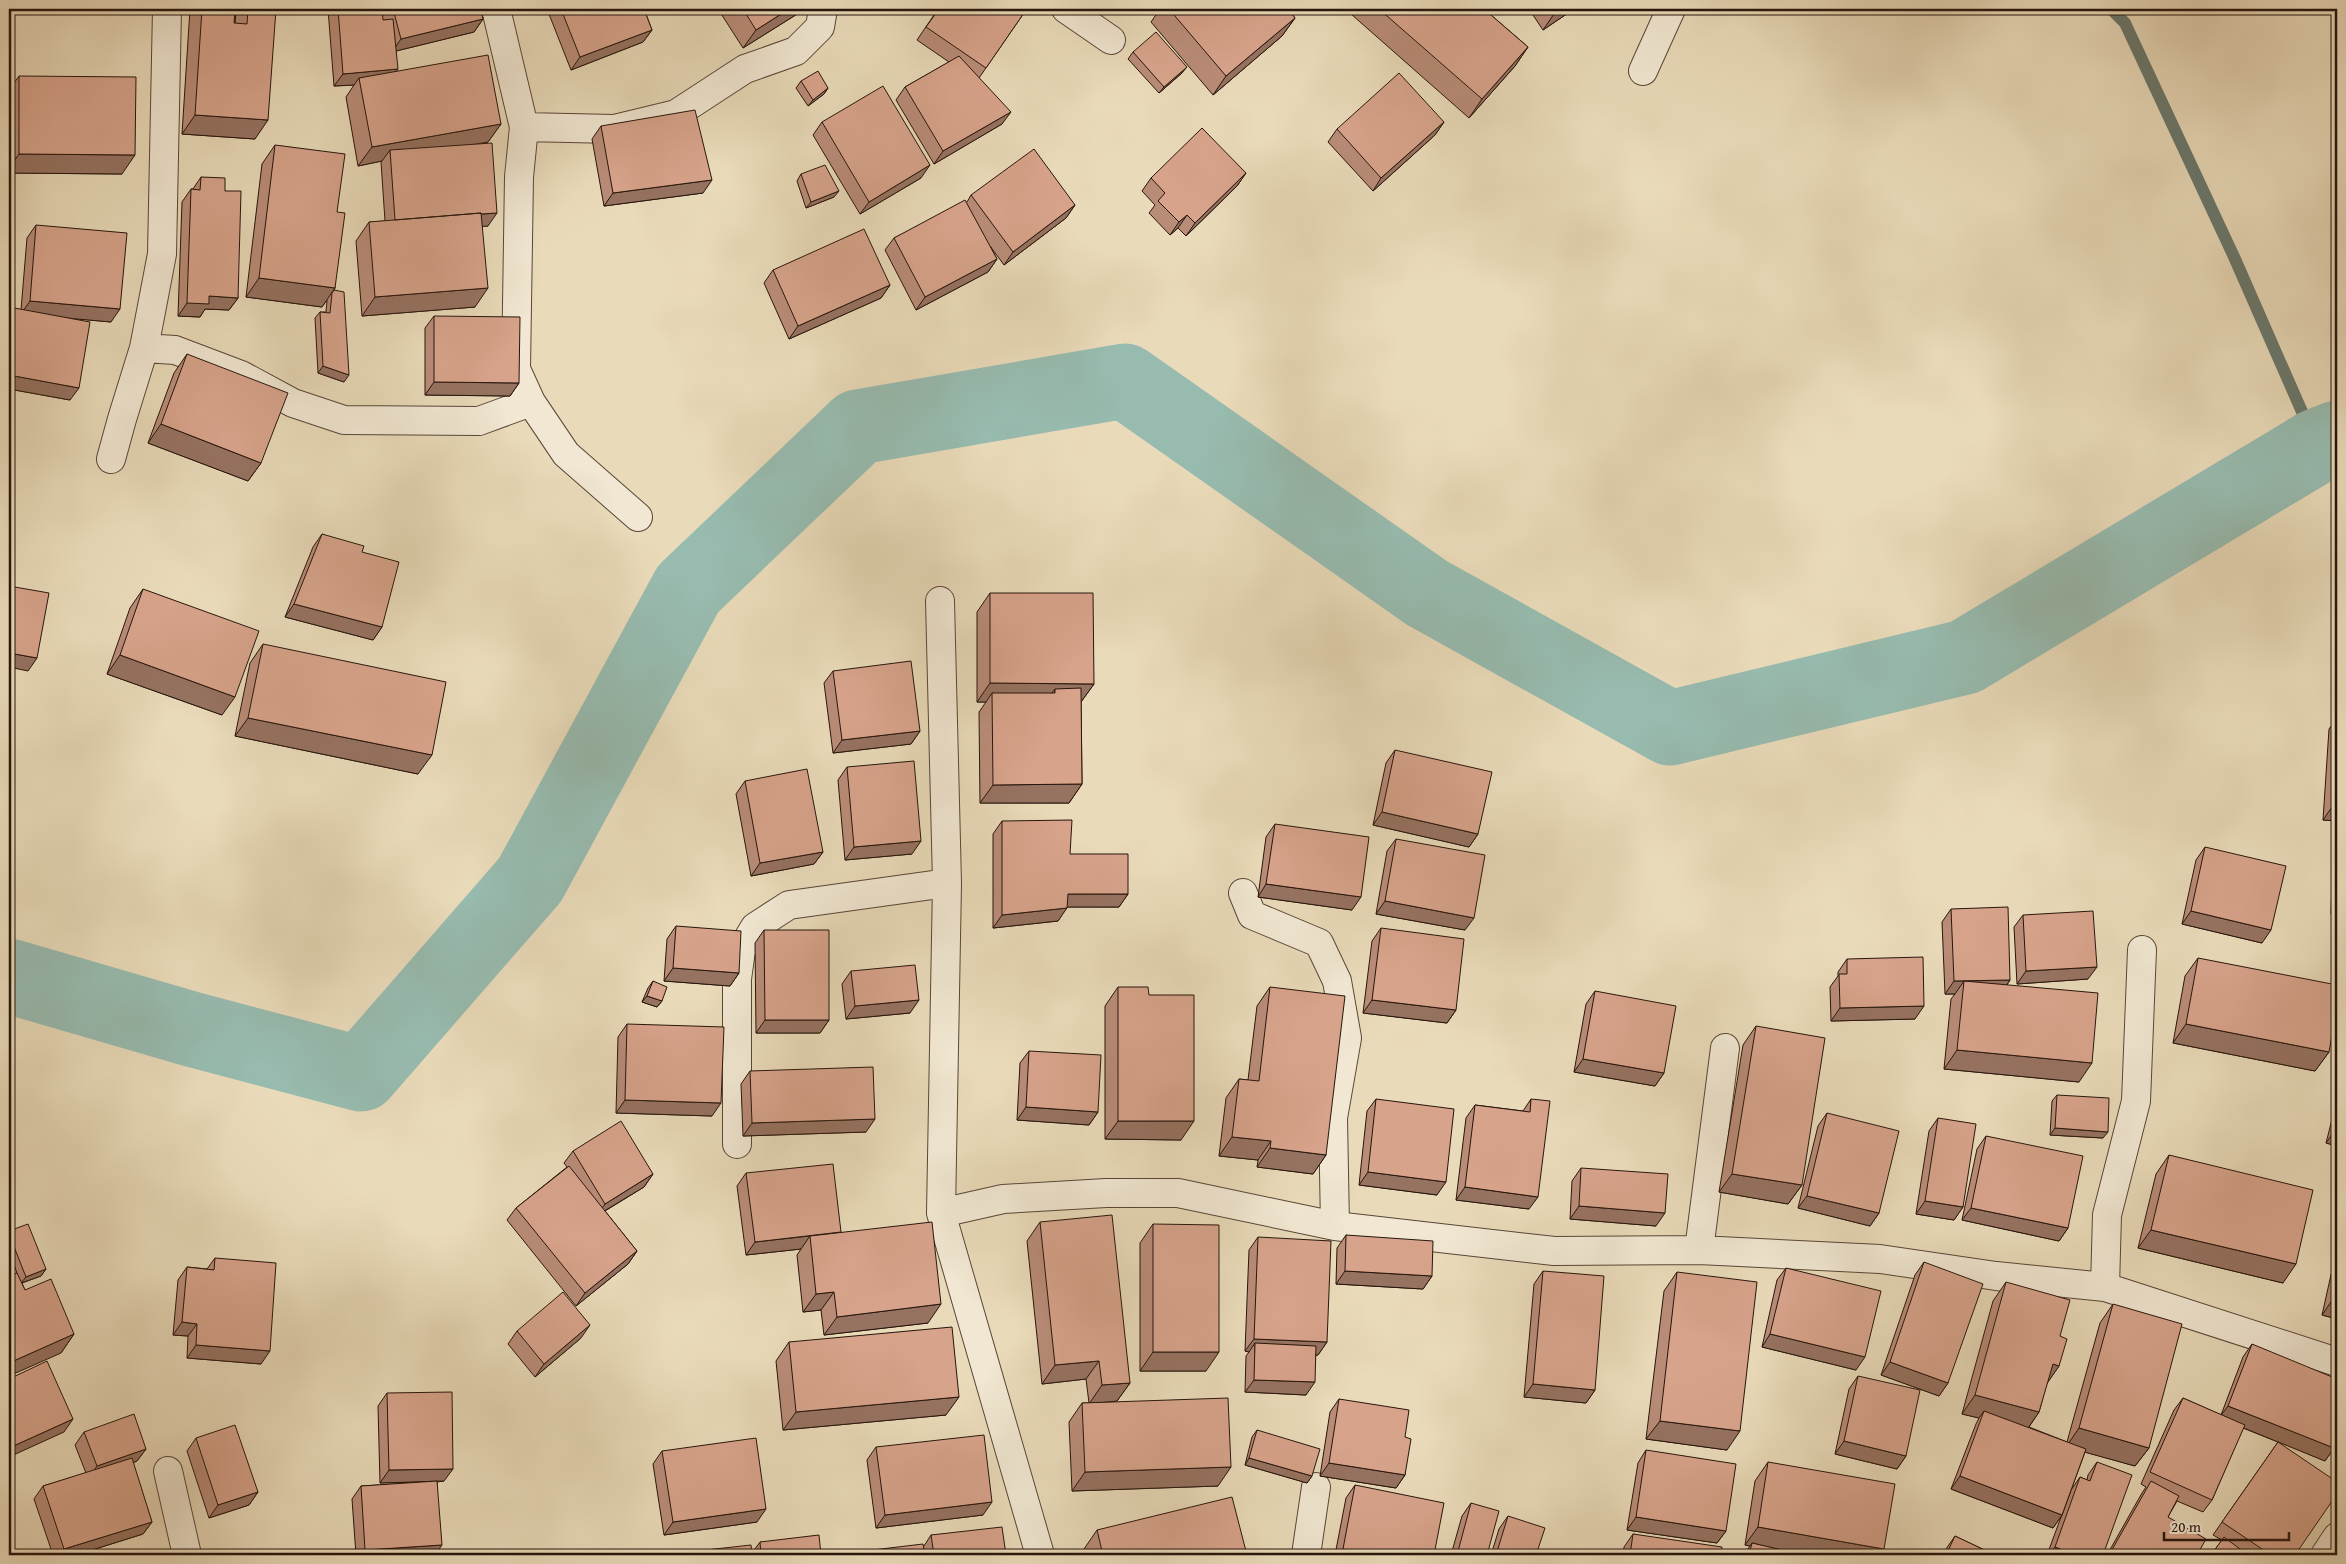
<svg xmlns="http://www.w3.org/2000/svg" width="2346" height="1564" font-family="'Gentium Book Plus',serif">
<rect width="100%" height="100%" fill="#e9dab9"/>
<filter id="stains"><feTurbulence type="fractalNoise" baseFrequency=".004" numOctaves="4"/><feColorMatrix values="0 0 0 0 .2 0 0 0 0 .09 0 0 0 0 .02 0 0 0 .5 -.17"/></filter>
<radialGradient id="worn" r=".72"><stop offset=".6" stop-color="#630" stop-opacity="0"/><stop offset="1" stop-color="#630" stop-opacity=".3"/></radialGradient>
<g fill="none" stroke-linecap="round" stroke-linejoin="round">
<!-- stream -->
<path stroke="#6a796e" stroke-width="12" d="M2111,9L2125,23L2235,259L2317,446"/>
<!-- river -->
<path stroke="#97bbaf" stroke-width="75" d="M9,976L191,1029L361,1074L530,880L688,589L858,427L1125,381L1427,593L1670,728L1965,657L2317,446L2337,438"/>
<!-- street casing -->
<g stroke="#584637" stroke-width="30">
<path id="street" d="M496,9L524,127L519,177L516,369L531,402L566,454L638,517
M1066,9L1111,40
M1643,71L1671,9
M524,127L614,129L676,114L745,69L796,51L820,27L823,9
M144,348L175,350L241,375L293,403L344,420L479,421L531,402
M111,459L122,419L144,348L162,254L167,9
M940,601L947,883L941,1213L1040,1555
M1243,893L1252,915L1319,943L1337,981L1347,1038L1333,1118L1335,1226
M737,1144V979L741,950L755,927L789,905L947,883
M941,1213L1003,1199L1106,1193H1178L1335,1226L1554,1251L1699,1250L1880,1259L1996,1276L2105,1287L2337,1362
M1699,1250L1725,1048
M2105,1287L2107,1215L2136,1101L2142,950
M168,1471L187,1555
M1306,1555L1316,1487
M2325,1555L2337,1537"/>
</g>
<!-- street -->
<use href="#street" stroke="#f1e7d2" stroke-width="28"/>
</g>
<!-- wall -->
<path fill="#b98c78" stroke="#27150c" d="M190,9H235V23L236,11L237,9H276L255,139L182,134Z
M328,9H481L483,19L474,32L396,51V72L501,124L488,142L483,143L488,226H482L475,307L362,316L356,241L369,222L385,221L381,162L382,161L358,166L346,97L354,85L334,86Z
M547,9H644L652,30L643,42L571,70Z
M718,9H803L802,11L743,48Z
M938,9L1026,10L979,78L1002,124L934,164L896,100L905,87L949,62L917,40Z
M1160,9H1288L1295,18L1282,36L1213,95L1151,22Z
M1355,9H1484L1528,47L1515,66L1469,118L1351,14Z
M1529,9H1574L1543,30Z
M1133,52L1182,73L1159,93L1128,59Z
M19,76L122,174L9,173V90Z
M801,81L828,88L824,94L808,106L796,88Z
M822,122L921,178L860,214L813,135Z
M1444,122L1435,135L1373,191L1328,142L1337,129Z
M601,126L703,193L604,206L592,139Z
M275,145L337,212L335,288L334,290L344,382L318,373L315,318L320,312H326L327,300L322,307L246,297L262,164Z
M1246,173L1237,186L1186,236L1178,228L1170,235L1149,213L1155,205L1142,191L1151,178Z
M801,174L834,197L806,208L797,181Z
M201,177L225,191L238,298L229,310L205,309L200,317L178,316L182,202L191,189H193Z
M971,195L1075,205L1066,218L1004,265L990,246L997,259L988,272L916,310L885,250L894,238L967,202Z
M36,225L111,322L68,318L70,400L9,389V307L21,310L27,238Z
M773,270L890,285L881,298L789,339L764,283Z
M434,316L519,383L510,396L425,395V328Z
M187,354L261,463L248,481L148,443L174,373Z
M322,534L362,552L382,627L373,640L285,617L313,547Z
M143,589L222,715L107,674L130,608Z
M990,593L1094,684L1081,702L1082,784L1069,803H980L979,712L986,702H977V612Z
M263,644L418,774L235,736L250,663Z
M833,671L920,731L911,744L833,753L824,683Z
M2337,718V821L2323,820L2329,729Z
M1395,750L1478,834L1469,847L1373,825L1386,763Z
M847,767L912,854L845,860L838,780Z
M745,781L823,852L814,864L751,876L736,794Z
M1002,821L1070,854L1128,894L1119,907H1067L1058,921L993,928V834Z
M1275,824L1352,910L1258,897L1266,837Z
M1396,839L1465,930L1376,914L1387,851Z
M2337,839V914H2331L2333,845Z
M2205,847L2262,943L2182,924L2196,860Z
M1951,909L2010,980L2007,985L2079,1082L1944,1069L1951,999L1955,994H1945L1942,922Z
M2023,915L2088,979L2017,984L2014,927Z
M676,926L739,973L730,986L664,981L667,939Z
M1381,928L1456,1010L1447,1023L1363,1013L1372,941Z
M764,930L829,1020L820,1033H756L755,943Z
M2198,958L2329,1052L2315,1071L2173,1043L2185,976Z
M1847,959L1915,1019L1831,1021L1830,987L1838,976V972Z
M851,971L910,1013L846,1019L842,984Z
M653,981L662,1001L657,1007L642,1002L648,988Z
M1118,987L1181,1140L1105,1139V1006Z
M1270,987L1326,1155L1313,1174L1257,1167L1258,1160L1219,1156L1226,1098L1239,1079L1248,1080L1257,1006Z
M1595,991L1664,1073L1655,1086L1574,1072L1586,1004Z
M627,1024L712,1116L616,1113L618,1037Z
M1756,1026L1802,1185L1788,1204L1719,1192L1743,1045Z
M1029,1051L1098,1112L1089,1125L1017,1120L1020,1063Z
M750,1071L866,1132L743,1136L741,1084Z
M2057,1095L2103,1138L2050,1135L2052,1101Z
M1376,1099L1437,1195L1359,1185L1367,1111Z
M1531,1099L1529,1209L1456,1200L1466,1118L1475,1105L1523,1111Z
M2337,1100V1146L2326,1143Z
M1827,1113L1879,1213L1870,1226L1798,1208L1818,1126Z
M1938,1118L1963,1207L1954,1220L1916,1214L1929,1131Z
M1986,1136L2068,1228L2059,1241L1962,1220L1977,1149Z
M573,1151L653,1174L644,1187L605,1211L637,1251L628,1264L576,1306L507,1220L516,1208L567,1167L564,1163Z
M2169,1155L2283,1283L2138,1248L2156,1174Z
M1581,1168L1656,1226L1570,1219L1572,1181Z
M746,1173L841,1232L928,1323L824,1335L821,1310L803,1312L797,1255L801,1249L746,1255L737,1186Z
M1040,1222L1130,1383L1117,1401L1103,1403L1218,1486L1072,1491L1069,1422L1082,1403H1089L1086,1379L1042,1384L1027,1241Z
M1153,1224L1206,1371H1140V1243Z
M9,1231L46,1269L41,1276L22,1283L25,1290L74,1334L61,1353L10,1276L17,1273L9,1252Z
M1346,1235L1432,1276L1423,1289L1336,1284L1337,1248Z
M1258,1237L1327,1342L1318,1355H1316L1306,1395L1245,1392L1246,1356L1249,1352L1245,1351L1249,1250Z
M2337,1248V1319L2322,1315Z
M215,1258L261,1364L187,1358L188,1336L173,1335L178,1280L187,1267L207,1269Z
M1924,1262L1948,1383L1939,1396L1881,1375L1915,1275Z
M1786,1268L1856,1370L1762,1347L1777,1280Z
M1543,1271L1595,1390L1586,1403L1524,1397L1534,1284Z
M1677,1272L1727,1450L1646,1439L1664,1291Z
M2006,1282L2060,1336L2059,1366L2047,1383L2039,1412L2029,1427L2067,1442L2100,1323L2113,1304L2149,1448L2135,1466L2085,1452L2062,1515L2053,1528L1951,1489L1976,1424L1979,1418L1962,1414L1993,1301Z
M517,1331L581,1338L535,1377L508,1344Z
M789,1342L946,1415L783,1430L776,1361Z
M2252,1344L2334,1448L2325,1461L2279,1442L2295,1555H2211L2222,1540L2213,1535L2278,1442L2243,1428L2212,1500L2203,1512L2177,1501L2168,1517L2197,1555H2107L2142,1493L2146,1487L2141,1484L2174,1410L2183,1398L2221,1415L2243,1357Z
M1858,1376L1906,1456L1897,1469L1835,1454L1849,1389Z
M387,1393L444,1481L437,1482L435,1555H356L352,1499L361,1486L432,1482L380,1483L378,1406Z
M1339,1399L1405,1437V1475L1396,1488L1320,1476L1330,1412Z
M1257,1430L1312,1476L1307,1483L1245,1465L1252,1437Z
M84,1432L146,1449L137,1461L133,1463L152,1522L143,1534L76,1555H53L34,1499L43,1486L86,1473L75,1445Z
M196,1438L258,1492L249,1505L209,1518L187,1451Z
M876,1447L983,1515L876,1528L867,1460Z
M1646,1450L1726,1531L1717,1543L1627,1530L1638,1463Z
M662,1451L757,1522L664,1535L653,1464Z
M1768,1462L1884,1549L1880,1555H1743L1750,1546L1745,1545L1755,1481Z
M2097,1462L2103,1555H2047L2071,1490L2080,1477L2087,1480L2088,1475Z
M1355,1485L1434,1555H1335L1346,1498Z
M1471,1503L1487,1555H1451L1462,1516Z
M1508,1516L1536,1555H1491L1499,1529Z
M1097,1530L1247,1555H1085L1084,1549Z
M1633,1534L1721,1555H1623L1624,1547Z
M931,1535L1006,1555H854L856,1552L924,1546Z
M1955,1536L1995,1555H1943L1946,1549Z
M760,1542L821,1555H670V1554L752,1553Z"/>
<!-- shaded-wall -->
<path fill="#967261" stroke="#27150c" d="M789,9H803L802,11L743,48L756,30Z
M1560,9H1574L1543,30L1556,11Z
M1295,18L1282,36L1213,95L1226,76Z
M483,19L474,32L392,52L401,39Z
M652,30L643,42L571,70L580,57Z
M1528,47L1515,66L1469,118L1482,99Z
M1187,67L1182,73L1159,93L1164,87Z
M398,69L389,82L359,78L354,85L334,86L343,74Z
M828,88L824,94L808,106L813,100Z
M1011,112L1002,124L934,164L943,151Z
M195,115L268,120L255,139L182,134Z
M1444,122L1435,135L1373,191L1381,178Z
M501,124L488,142L391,160L390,150L382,161L358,166L372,147Z
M19,154L135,155L122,174L9,173V168Z
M930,165L921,178L860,214L869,202Z
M1246,173L1237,186L1186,236L1195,223Z
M712,180L703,193L604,206L613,193Z
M839,191L834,197L806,208L811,202Z
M1075,205L1066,218L1004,265L1013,252Z
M497,213L488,226L386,233L395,220Z
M1187,215L1178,228L1170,235L1179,222Z
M997,259L988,272L916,310L925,297Z
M259,278L335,288L322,307L246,297Z
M890,285L881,298L789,339L798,326Z
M488,288L475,307L362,316L375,297Z
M209,296L238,298L229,310L205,309L200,317L178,316L187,303Z
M30,301L120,309L111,322L21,314Z
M323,366L349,375L344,382L318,373Z
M9,375L79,388L70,400L9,389Z
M434,382L519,383L510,396L425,395Z
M161,424L261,463L248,481L148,443Z
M294,604L382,627L373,640L285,617Z
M9,653L37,658L28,671L9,667Z
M120,655L235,697L222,715L107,674Z
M990,683L1094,684L1081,702L1055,693V689L1045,702L992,693L986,702H977Z
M248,718L432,755L418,774L235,736Z
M920,731L911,744L833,753L842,740Z
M1082,784L1069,803H980L993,785Z
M2332,807H2337V821L2323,820Z
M1382,812L1478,834L1469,847L1373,825Z
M921,841L912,854L845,860L854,847Z
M823,852L814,864L751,876L760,863Z
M1266,884L1361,897L1352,910L1258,897Z
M1068,894H1128L1119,907H1059Z
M1385,901L1474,918L1465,930L1376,914Z
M2337,905V914H2331Z
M1067,908L1058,921L993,928L1002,915Z
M2191,911L2271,930L2262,943L2182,924Z
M2097,967L2088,979L2017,984L2026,971Z
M673,968L739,973L730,986L664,981Z
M2010,980L2001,993L1964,981Z
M1954,981H1964L1955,994H1945Z
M647,996L662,1001L657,1007L642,1002Z
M919,1000L910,1013L846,1019L855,1006Z
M1372,1000L1456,1010L1447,1023L1363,1013Z
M1924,1006L1915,1019L1831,1021L1840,1008Z
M765,1020H829L820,1033H756Z
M2186,1024L2329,1052L2315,1071L2173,1043Z
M1957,1050L2092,1063L2079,1082L1944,1069Z
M1583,1059L1664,1073L1655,1086L1574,1072Z
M625,1100L721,1103L712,1116L616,1113Z
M1026,1107L1098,1112L1089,1125L1017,1120Z
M875,1119L866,1132L743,1136L752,1123Z
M1118,1121H1194L1181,1140L1105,1139Z
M2055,1128L2108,1132L2103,1138L2050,1135Z
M2335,1130H2337V1146L2326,1143Z
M1232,1137L1271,1141L1258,1160L1219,1156Z
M1270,1148L1326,1155L1313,1174L1257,1167Z
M1368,1172L1446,1182L1437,1195L1359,1185Z
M653,1174L644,1187L596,1216L605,1204Z
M1732,1174L1802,1185L1788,1204L1719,1192Z
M1465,1187L1538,1197L1529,1209L1456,1200Z
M1807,1196L1879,1213L1870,1226L1798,1208Z
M1925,1201L1963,1207L1954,1220L1916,1214Z
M1579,1206L1665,1213L1656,1226L1570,1219Z
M1971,1208L2068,1228L2059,1241L1962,1220Z
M2151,1230L2296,1264L2283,1283L2138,1248Z
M810,1236L801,1249L746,1255L755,1242Z
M637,1251L628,1264L576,1306L585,1293Z
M46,1269L41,1276L21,1283L26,1277Z
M1345,1271L1432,1276L1423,1289L1336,1284Z
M834,1292L821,1310L803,1312L816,1294Z
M2335,1296L2337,1297V1319L2322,1315Z
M941,1304L928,1323L824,1335L837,1317Z
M182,1322L197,1324L188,1336L173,1335Z
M590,1325L581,1338L535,1377L544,1364Z
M74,1334L61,1353L9,1376V1363Z
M1770,1334L1865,1357L1856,1370L1762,1347Z
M1254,1339L1327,1342L1318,1355L1255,1352V1343L1249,1352L1245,1351Z
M196,1345L270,1351L261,1364L187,1358Z
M1153,1352H1219L1206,1371H1140Z
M1099,1361L1086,1379L1042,1384L1055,1365Z
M1890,1362L1948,1383L1939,1396L1881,1375Z
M2053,1364L2059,1366L2046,1385Z
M1254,1380L1315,1382L1306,1395L1245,1392Z
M1130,1383L1117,1401L1089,1404L1102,1385Z
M1533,1384L1595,1390L1586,1403L1524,1397Z
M1975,1395L2039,1412L2026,1431L1984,1411L1979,1418L1962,1414Z
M959,1397L946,1415L783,1430L796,1412Z
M2228,1406L2334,1448L2325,1461L2219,1418Z
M73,1419L64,1432L9,1457V1448Z
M1660,1421L1740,1431L1727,1450L1646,1439Z
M2079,1428L2149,1448L2135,1466L2066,1447Z
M1844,1441L1906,1456L1897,1469L1835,1454Z
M146,1449L137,1461L88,1479L97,1466Z
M1249,1458L1312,1476L1307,1483L1245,1465Z
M1329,1463L1405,1475L1396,1488L1320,1476Z
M1231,1467L1218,1486L1072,1491L1085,1472Z
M453,1469L444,1481L380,1483L389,1470Z
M1960,1476L2062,1515L2053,1528L1951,1489Z
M258,1492L249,1505L209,1518L218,1505Z
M992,1502L983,1515L876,1528L885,1515Z
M766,1509L757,1522L664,1535L673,1522Z
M1636,1517L1726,1531L1717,1543L1627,1530Z
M152,1522L143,1534L76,1555H60L64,1549Z
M1758,1527L1884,1549L1880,1555H1800L1752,1543L1750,1546L1745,1545Z
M442,1545L435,1555H361L365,1550Z
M2055,1547L2076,1555H2049Z
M1343,1549L1373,1555H1339Z"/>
<!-- building -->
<path fill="#d7a38b" stroke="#27150c" d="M202,9H235L234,23L247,24L248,9H276L268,120L195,115Z
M338,9H382L383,20L393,19L398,69L343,74Z
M393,9H481L483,19L401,39Z
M561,9H644L652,30L580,57Z
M743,9H789L756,30Z
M939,9H1025L1026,10L986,68L926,27Z
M1169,9H1288L1295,18L1226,76Z
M1379,9H1484L1528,47L1482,99Z
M1156,32L1187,67L1164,87L1133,52Z
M488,55L501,124L372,147L359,78Z
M959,56L1011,112L943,151L905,87Z
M818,71L828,88L813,100L801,81Z
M1399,73L1444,122L1381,178L1337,129Z
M19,76L136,77L135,155L19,154Z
M883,86L930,165L869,202L822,122Z
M695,110L712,180L613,193L601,126Z
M1202,128L1246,173L1195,223L1187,215L1179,222L1158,201L1165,193L1151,178Z
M492,143L497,213L481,214V213L395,220L390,150Z
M275,145L345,154L337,212L345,213L335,288L259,278Z
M1034,149L1075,205L1013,252L971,195Z
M825,165L839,191L811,202L801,174Z
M201,177L225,178V191H241L238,298L209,296V304L187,303L191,189L200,190Z
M965,200L997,259L925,297L894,238Z
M481,213L488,288L375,297L369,222Z
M36,225L127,233L120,309L30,301Z
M864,229L890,285L798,326L773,270Z
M334,290L344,292L349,375L323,366L320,312L330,313L332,293Z
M9,307L90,322L79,388L9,375Z
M434,316L520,317L519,383L434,382Z
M187,354L288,393L261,463L161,424Z
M322,534L364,546L362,552L399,562L382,627L294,604Z
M9,586L49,593L37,658L9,653Z
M143,589L259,631L235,697L120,655Z
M990,593H1093L1094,684L990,683Z
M263,644L446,682L432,755L248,718Z
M911,661L920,731L842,740L833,671Z
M1081,688L1082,784L993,785L992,693H1055V689Z
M2337,730V807H2332Z
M1395,750L1492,772L1478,834L1382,812Z
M914,761L921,841L854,847L847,767Z
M807,769L823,852L760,863L745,781Z
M1072,820L1070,854H1128V894H1068L1067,908L1002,915V821Z
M1275,824L1369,837L1361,897L1266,884Z
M1396,839L1485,855L1474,918L1385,901Z
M2205,847L2286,866L2271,930L2191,911Z
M2008,907L2010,980L1954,981L1951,909Z
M2093,911L2097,967L2026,971L2023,915Z
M676,926L741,931L739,973L673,968Z
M1381,928L1464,939L1456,1010L1372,1000Z
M764,930H829V1020H765Z
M1923,957L1924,1006L1840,1008L1839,974H1847V959Z
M2198,958L2337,985V1006L2329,1052L2186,1024Z
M915,965L919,1000L855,1006L851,971Z
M653,981L667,987L662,1001L647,996Z
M1964,981L2098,993L2092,1063L1957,1050Z
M1118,987H1148L1149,995H1194V1121H1118Z
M1270,987L1345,996L1326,1155L1270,1148L1271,1141L1232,1137L1239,1079L1259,1081Z
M1595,991L1676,1006L1664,1073L1583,1059Z
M627,1024L724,1027L721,1103L625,1100Z
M1756,1026L1825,1038L1802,1185L1732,1174Z
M1029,1051L1101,1055L1098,1112L1026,1107Z
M873,1067L875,1119L752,1123L750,1071Z
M2057,1095L2109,1098L2108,1132L2055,1128Z
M1376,1099L1454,1109L1446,1182L1368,1172Z
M1531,1099L1550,1101L1538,1197L1465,1187L1475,1105L1530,1112Z
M1827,1113L1899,1131L1879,1213L1807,1196Z
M1938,1118L1976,1124L1963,1207L1925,1201Z
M621,1121L653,1174L605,1204L573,1151Z
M2337,1122V1130H2335Z
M1986,1136L2083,1156L2068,1228L1971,1208Z
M2169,1155L2313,1190L2296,1264L2151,1230Z
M833,1164L841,1232L755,1242L746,1173Z
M569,1166L637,1251L585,1293L516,1208Z
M1581,1168L1668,1174L1665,1213L1579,1206Z
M1112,1215L1130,1383L1102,1385L1099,1361L1055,1365L1040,1222Z
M932,1222L941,1304L837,1317L834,1292L816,1294L810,1236Z
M28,1224L46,1269L26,1277L9,1234V1231Z
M1153,1224L1219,1225V1352H1153Z
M1346,1235L1433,1241L1432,1276L1345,1271Z
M1258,1237L1331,1241L1327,1342L1254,1339Z
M215,1258L276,1263L270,1351L196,1345L197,1324L182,1322L187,1267L214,1270Z
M1924,1262L1983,1284L1948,1383L1890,1362Z
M9,1264L12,1273L9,1274Z
M1786,1268L1881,1291L1865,1357L1770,1334Z
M1543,1271L1604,1276L1595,1390L1533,1384Z
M1677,1272L1757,1282L1740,1431L1660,1421Z
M17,1273L25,1290L51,1279L74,1334L9,1363V1276Z
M2006,1282L2070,1300L2060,1336L2067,1339L2059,1366L2053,1364L2039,1412L1975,1395Z
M2337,1286V1297L2335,1296Z
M563,1292L590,1325L544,1364L517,1331Z
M2113,1304L2182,1324L2149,1448L2079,1428Z
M952,1327L959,1397L796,1412L789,1342Z
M1255,1343L1316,1346L1315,1382L1254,1380Z
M2252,1344L2337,1379V1441L2334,1448L2228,1406Z
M47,1361L73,1419L9,1448V1379Z
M1858,1376L1920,1390L1906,1456L1844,1441Z
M452,1392L453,1469L389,1470L387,1393Z
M1228,1398L1231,1467L1085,1472L1082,1403Z
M2183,1398L2245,1425L2212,1500L2150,1472Z
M1339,1399L1409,1410L1405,1437L1411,1439L1405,1475L1329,1463Z
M1984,1411L2086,1449L2062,1515L1960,1476Z
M134,1414L146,1449L97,1466L84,1432Z
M235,1425L258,1492L218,1505L196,1438Z
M1257,1430L1320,1449L1312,1476L1249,1458Z
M984,1435L992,1502L885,1515L876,1447Z
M756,1438L766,1509L673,1522L662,1451Z
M2278,1442L2337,1482V1494L2295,1555H2271L2222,1522Z
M1646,1450L1736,1464L1726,1531L1636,1517Z
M132,1458L152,1522L64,1549L43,1486Z
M1768,1462L1895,1484L1884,1549L1758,1527Z
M2097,1462L2132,1475L2103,1555H2076L2055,1547L2080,1477L2090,1481Z
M437,1481L442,1545L365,1550L361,1486Z
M2151,1481L2179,1496L2168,1517L2206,1539L2197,1555H2109Z
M1355,1485L1444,1503L1434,1555H1373L1343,1549Z
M1232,1497L1247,1555H1103L1097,1530Z
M1471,1503L1499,1511L1487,1555H1457Z
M1508,1516L1545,1528L1536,1555H1496Z
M1002,1527L1006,1555H934L931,1535Z
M1633,1534L1722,1547L1721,1555H1630Z
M819,1535L821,1555H761L760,1542Z
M1955,1536L1995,1555H1946Z
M2224,1537L2248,1555H2211Z
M1752,1543L1804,1555H1749Z
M923,1544L925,1555H857L856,1552Z
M751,1545L752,1555H670V1554Z"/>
<!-- margin -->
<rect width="2346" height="1564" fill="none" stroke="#e9dab9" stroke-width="30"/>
<rect x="10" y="10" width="2326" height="1544" fill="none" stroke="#27150c" stroke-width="2.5"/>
<rect x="15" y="15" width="2316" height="1534" fill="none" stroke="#27150c"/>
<!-- scale -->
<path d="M2164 1532v8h125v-8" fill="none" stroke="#27150c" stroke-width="2.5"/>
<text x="2171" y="1532" font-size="15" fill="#27150c" stroke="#f1e7d2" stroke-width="4" paint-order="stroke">20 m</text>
<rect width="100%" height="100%" filter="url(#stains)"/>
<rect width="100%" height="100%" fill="url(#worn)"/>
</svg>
